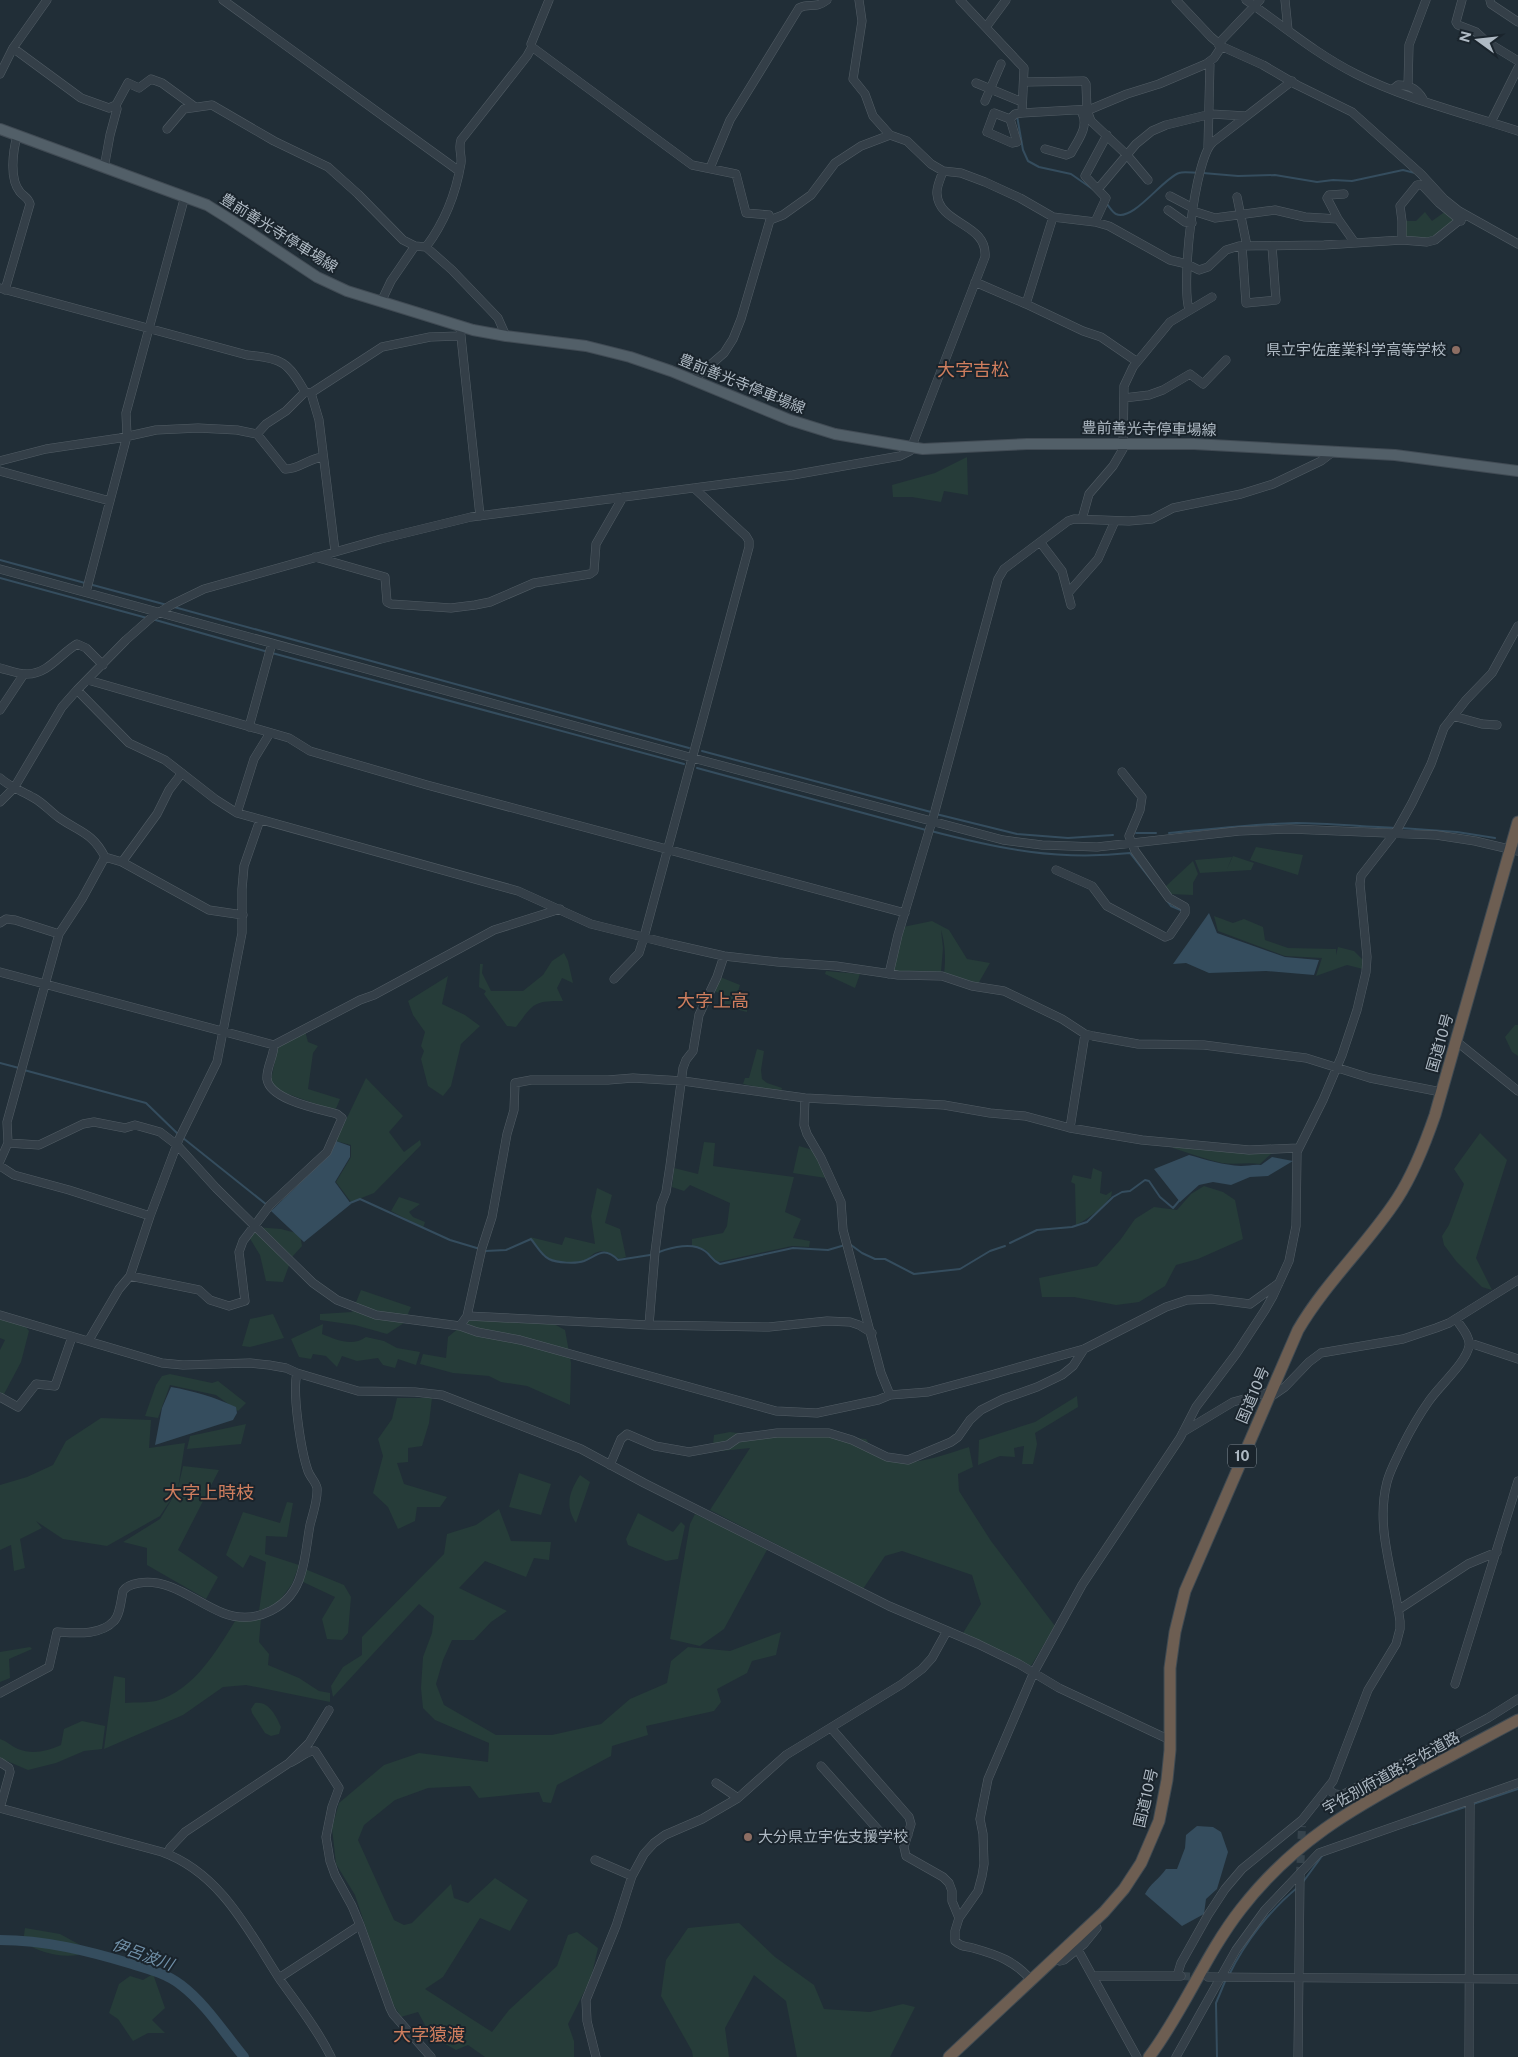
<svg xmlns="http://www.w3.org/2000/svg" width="1518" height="2057" font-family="'Public Sans','Noto Sans JP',sans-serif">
<rect width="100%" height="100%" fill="#212e37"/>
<!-- green -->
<path fill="#263c39" d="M1446,211L1456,221L1430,239L1404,237V221H1416L1425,212L1432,221Z
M967,457L968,495L944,491L941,502L912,497H893L892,485L935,473Z
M1256,847L1303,855L1298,875L1250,860Z
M1233,856L1254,863L1251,870L1200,873L1195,860L1232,857L1227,869Z
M1193,861L1198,874L1193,883V895L1170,894L1165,887Z
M1214,916L1233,923L1244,919L1263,927L1265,940L1288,948L1336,949V955L1338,947L1354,951L1364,961L1363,969L1347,965L1316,976L1322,958L1285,956L1218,931Z
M932,921L949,930L967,959L990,963L978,984L944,973C946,960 945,942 941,930L943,948L941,972L893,971L903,927Z
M564,953L568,961L573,983L562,978L557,988L563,1001C533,1001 534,1003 516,1027L507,1026L484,994L486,991L479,987L480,964H483L482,973L491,991H523L543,975L552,961Z
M826,971L860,974L855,988L825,974Z
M448,976L442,1004L465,1015L480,1026L461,1044L451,1086L443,1096L428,1086L421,1059L424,1051L421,1046L425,1032L413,1015L408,1001Z
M720,977L740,985L737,995L748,999L747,1012L724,1006L726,996L714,991Z
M1515,1025H1518V1056L1512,1052L1505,1037Z
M305,1031L308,1042L318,1046L313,1053L308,1089L340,1099L335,1111L277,1090L271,1081L278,1045Z
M757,1049L764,1051L761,1070L762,1079L767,1083L782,1088L781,1092L743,1084L745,1078H749Z
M366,1078L403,1116L389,1132L404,1152L420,1140L421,1145L374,1193L351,1202L336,1182L351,1157V1145L336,1141Z
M1480,1133L1507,1160L1476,1258L1492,1290L1482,1287L1456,1261L1444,1245L1442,1236L1449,1225L1464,1184L1454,1169Z
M1173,1141C1206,1149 1238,1153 1272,1153L1260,1164C1247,1162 1236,1165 1222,1163C1205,1159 1189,1153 1173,1148Z
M704,1142L715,1143L713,1166L794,1177L785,1212L801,1219L793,1238L810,1241L809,1247L792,1246L718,1262L712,1259L706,1250L692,1246V1239L723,1233L727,1226L730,1203L690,1185L684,1191L672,1187L674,1168L698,1174Z
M799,1146L813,1150L826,1178L793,1173Z
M1093,1168L1102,1172L1100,1193L1106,1195L1112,1191L1111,1197C1107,1200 1107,1202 1103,1206C1100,1210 1081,1223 1076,1225L1075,1184L1071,1182L1073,1175L1091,1179Z
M1204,1186L1223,1192L1235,1200L1243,1239L1198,1259L1176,1265L1165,1286L1139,1302L1116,1305L1074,1297H1042L1039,1278L1097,1266L1121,1239L1135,1219L1154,1207L1177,1210L1191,1194Z
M597,1188L612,1195L605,1223L620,1229L626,1257L619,1259C612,1253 601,1247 592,1255C587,1259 592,1257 586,1260C577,1264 556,1263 548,1258C541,1254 535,1243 530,1237L562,1245L565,1237L595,1244L591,1216Z
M399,1197L420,1204L409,1212L413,1217L425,1222L423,1228L391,1211Z
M255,1227L281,1229L300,1234L302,1246L292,1257L283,1282L266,1281L260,1255L249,1237Z
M361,1290L411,1307L404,1323L387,1334L355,1325L320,1320V1314L352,1312Z
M273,1314L284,1338L250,1347L242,1346L250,1319Z
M472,1317L552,1323L565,1330L571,1363L570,1405L527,1386L501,1382L489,1376L453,1373L420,1364L423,1354L446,1358L448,1337Z
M0,1319L25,1326L29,1331L21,1362L3,1396L0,1395V1350L5,1340L0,1338Z
M323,1324L322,1334C337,1340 352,1347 366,1337L384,1341L397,1348L420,1352L416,1365L398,1359L395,1368L383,1365L378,1358L357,1361L342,1356L337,1367L326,1356L313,1354L311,1359L299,1357L291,1339Z
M170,1374L212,1383L218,1381L246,1403L238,1411L216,1395L170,1385L158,1418L145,1416L156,1385L162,1376Z
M1077,1396L1078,1407L1035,1433L1037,1444L1033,1464H1022L1024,1446L1014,1448L1015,1457L1000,1456L978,1465L979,1440L1035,1422Z
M397,1398H432L429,1423L422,1446L408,1448V1462L397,1463L404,1484L447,1497L440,1507H417L415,1521L398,1529L388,1507L373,1493L383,1456L378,1439L392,1419Z
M101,1418L151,1420L149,1448L185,1443L178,1488L183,1466L219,1470L178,1550L218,1577L206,1599L147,1565V1548L123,1542L160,1519L178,1489L160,1516L107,1546L63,1539L36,1521L42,1528L20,1539L25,1568L14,1571L11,1545L0,1550V1485L27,1477L53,1465L66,1441Z
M246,1424L241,1444L187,1449L190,1436Z
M730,1432L751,1435H828L866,1439C869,1443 871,1449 875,1452C896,1475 945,1454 969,1447L973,1467L958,1474L959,1491L991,1541L1055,1626L1031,1666L963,1633L981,1604L972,1575L902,1551L885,1556L863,1589L710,1510L750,1448L712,1452L714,1435Z
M519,1473L551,1484L541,1515L509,1507Z
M580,1475L590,1482L576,1523C564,1505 570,1491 580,1475Z
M287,1502L293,1503L287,1537L266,1536L265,1554L299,1565L292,1584L278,1603L259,1611L266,1562L250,1555L243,1568L226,1555L243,1512L280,1523Z
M499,1509L511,1541L551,1542L549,1560L534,1558L526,1577L485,1561L459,1588L507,1611L491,1622L474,1640H452L443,1660L436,1684L444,1705L496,1735H552L601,1724L630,1699L667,1683L671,1661L688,1647L730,1651L781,1632L776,1655L752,1661L747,1673L717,1689L721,1702L714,1711L646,1726L648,1735L612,1746L611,1756L557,1785L551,1803L543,1802L539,1792L479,1798L470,1786L428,1788L395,1800L364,1825L358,1840L394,1920L404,1925L412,1923L451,1884L454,1898L468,1903L495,1878L528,1900L510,1931L480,1918L443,1977L425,1989L492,2032L509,2010L557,1966L568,1935L577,1932L598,1948L591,1978L568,2024L574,2041V2057H485L468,2045L456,2050L431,2036L418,2012L401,2017L389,1997L355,1895L336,1864L332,1828L339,1803L384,1765L419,1753L488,1762L489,1743L435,1720L423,1708L421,1688L423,1657L432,1633L434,1616L419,1604L333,1697L331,1686L343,1667L362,1655V1637L444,1554L447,1534L476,1525Z
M638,1513L673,1532L681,1522L685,1526L678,1559L666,1561L628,1545L626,1539Z
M695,1514L768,1548L724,1629L700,1646L670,1639L690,1524Z
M305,1569L344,1585L351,1597L348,1633L342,1640L327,1639L322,1619L335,1597L301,1581Z
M261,1618L259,1642L269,1654L268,1665L299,1678L319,1691L330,1693V1702L246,1685L223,1687L183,1715L104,1749L114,1676L125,1678V1703C135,1702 147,1703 156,1701C194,1690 216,1652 235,1621Z
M30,1647L32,1649L9,1659L10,1678L0,1682V1652Z
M255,1703C269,1701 276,1716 281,1727L279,1734L271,1736L265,1733L252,1713L251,1709Z
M82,1721L105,1726L102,1749L84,1751L56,1763L28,1770L7,1761L0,1764V1739C7,1741 11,1746 18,1749C33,1755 47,1751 61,1745L64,1729Z
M739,1923L775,1957L814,1985L824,2009L870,2012L903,2004L915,2007L890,2057H797L786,2001L754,1975L725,2028L729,2057H693L692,2051L661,1996L666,1960L688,1928Z
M25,1928L60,1934L82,1946L78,1955C59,1958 39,1952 23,1942Z
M153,1974L165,2008L152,2020L165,2033H148L133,2041L118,2019L109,2013L119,1984L130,1976L143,1980Z"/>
<!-- water -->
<path fill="#354d5e" d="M1209,913L1217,933L1285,957L1319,960L1314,975L1266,971L1209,973L1186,963L1173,964Z
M336,1141L350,1146V1157L335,1182L351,1204L304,1242L271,1211L331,1153Z
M1189,1155C1207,1160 1223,1165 1241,1166C1248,1166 1254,1164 1261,1165L1272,1157L1293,1161L1268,1176L1250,1177L1231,1185L1213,1182L1199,1185L1180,1202L1154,1169Z
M171,1387C194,1391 214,1397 236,1407L237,1413L233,1420L155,1445L162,1408Z
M1197,1826L1213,1827L1221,1832L1228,1852L1217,1889L1206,1899L1204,1914L1182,1926L1145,1894C1150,1884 1159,1879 1166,1869H1177L1185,1848L1186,1835Z"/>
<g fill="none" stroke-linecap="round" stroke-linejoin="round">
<!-- stream -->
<path stroke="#354d5e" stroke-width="2" d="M1017,116L1023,150L1028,161L1039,167L1071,174L1094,190
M1203,173L1238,176L1275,175L1317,182L1333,180L1352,181L1403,170L1415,173L1421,179
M1106,203C1109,206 1112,212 1116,214C1133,222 1162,179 1179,173C1184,171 1193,173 1198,173
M0,560L85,583
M0,578L147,618
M89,584L167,605
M174,607L689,748
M152,619L268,652
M272,653L684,764
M702,751L931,812
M697,768L926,830
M936,814L1017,834L1068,838L1113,835
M1401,828L1457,832L1495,838
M931,831C1000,849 1058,861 1130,853L1155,885
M1136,833H1156
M1169,833C1212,829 1253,824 1296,823C1329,823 1363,827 1396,828
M1167,901L1171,906L1183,911
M0,1063L19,1068
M24,1070L146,1103L179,1135
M183,1138L267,1205
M350,1203L360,1199L450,1240L480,1249
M1010,1243L1037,1230L1072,1227L1087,1222L1113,1197L1122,1192L1130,1191L1145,1180L1149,1181L1160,1197L1173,1208L1179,1201
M851,1245L862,1253L875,1259H885L914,1274L960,1269L990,1251L1005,1246
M485,1251L506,1250L531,1239C536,1245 542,1256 549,1259C557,1263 576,1264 584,1261C598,1255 604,1246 618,1260L650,1255
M659,1252C672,1247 693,1242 705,1251C712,1256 711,1260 720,1264L793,1248L828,1250L845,1245
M1473,1804L1518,1789
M1413,1824L1468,1806
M1303,1882L1322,1856
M1229,1975C1245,1942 1270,1910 1298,1887
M1217,2057L1216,2003L1226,1979"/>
<!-- river -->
<path stroke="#354d5e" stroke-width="10" d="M0,1940C45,1940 89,1951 132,1964C149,1969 167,1974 181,1985C206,2004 224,2033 244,2057"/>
<!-- minor-tunnel -->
<path stroke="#36434c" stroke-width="8" stroke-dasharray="8 4" stroke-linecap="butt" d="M1300,1875L1302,1826
M1182,1976L1200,1977"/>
<!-- minor casing -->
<g stroke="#525d65" stroke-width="9">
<path id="minor" d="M223,0L459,171
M859,0L862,21L853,79L865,94L873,116L890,135
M960,0L1024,68L1022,113L1091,109L1127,94L1159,84L1206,64L1214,58L1222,46
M1176,0L1211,37L1223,47L1263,65L1297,85L1352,112L1421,174L1444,199L1459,211L1518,244
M1246,0C1282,25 1316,54 1356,74C1405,99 1466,114 1518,131
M1285,0L1288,30
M1462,0L1456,22L1458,25L1476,32L1487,42L1518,61
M1490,0L1491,4L1518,22
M986,27L1006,0
M1218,44L1260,0
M532,47L692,165L736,174L746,213L769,215L770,220
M13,48L81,98L109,108L116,105L128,83L139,88L151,79L162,83L195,107
M0,74L13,48L47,0
M1024,82L1084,81L1086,84L1087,110L1091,121L1127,155L1148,180
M976,83L1022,102
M1408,86L1409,45L1426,0
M1393,89L1398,85C1410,85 1417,89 1423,99
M985,101L1001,64
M1010,119L994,113L987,132L1012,143L1017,142L1010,119L1015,114L1022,113
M1491,122L1518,68
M167,129L184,109L212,105L274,141L328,167L358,194L403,240L415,246L426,247L452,270L498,318L506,336
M1208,147L1210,61
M1045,149L1066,155L1071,153C1078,140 1089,127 1082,113
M104,168L110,135L117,109L116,105
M710,168L730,120L799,8C810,2 814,10 827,0
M1098,189L1136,144L1152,131L1166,125L1211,114L1246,116
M1344,194L1329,195L1327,198L1338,219L1355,243
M1170,196L1193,208
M1237,197L1247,246
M1168,210L1185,222L1192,223
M1193,211L1215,218L1275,210L1305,217L1338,219
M770,220L783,215L811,195L835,163L861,146L890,135L907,141L931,164L943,171L961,173L985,182L1020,198L1053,217L1095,222L1109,226L1170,260L1187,264L1199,270L1208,267L1226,250L1239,246L1324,245L1402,240L1427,242L1435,240L1466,215
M1095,222L1106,198L1085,176L1107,135
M1402,240V221L1400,206L1417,185H1422L1439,203L1461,221
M1242,246L1246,303L1276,300L1272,246
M426,247C444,223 456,193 461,163C462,155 458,148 461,140L527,56L532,47L531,44L549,0
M975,282L1026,304L1083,331L1101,337L1136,361
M0,288L247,355C282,358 288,362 305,392
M5,290L30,204C28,197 24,197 20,192C9,179 13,151 17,136
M381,302L391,281L415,246
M1026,304L1053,217
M1189,309C1181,285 1194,158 1213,142L1292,81
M460,327L480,516
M693,380L724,353L733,339L741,319L770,220
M305,392L311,393L382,347L430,337L459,336
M311,393L319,420L335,551
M1124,398L1149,395L1163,390L1190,374L1203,384L1226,360
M257,434L266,424L286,411L305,392
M0,461L46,449L120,438L156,430L198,428L237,430L257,434L285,469C298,470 309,458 323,457
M0,471L110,501
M1082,519L1089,494L1113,466L1123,449L1124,386L1133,367L1170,322L1212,297
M1040,542L1062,571L1071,605
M315,557L385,577L387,602L391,604L451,608L475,605L490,602L534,583L590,574L594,571L596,544L623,497
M0,569L693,758L1003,840L1042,845L1097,847L1239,831L1290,829L1436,835L1475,841L1518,851
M86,592L127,436L126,413L185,196
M1068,593L1098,559L1115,521
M0,668C8,670 18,674 27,674C48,674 60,654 77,644L86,648L103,665
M88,680L289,738L310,751L427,785L905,913
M77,690L129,743L165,760L215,799L237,813L518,891L591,924L671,944L724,956L778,962L836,966L898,975L942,976L972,986L1004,991L1062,1019L1085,1034L1093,1036L1138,1044L1204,1045L1306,1058L1370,1078L1441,1092
M0,710L24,674
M1453,716L1482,724L1497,725
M249,727L272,643
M0,778C10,787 22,791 34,798C43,803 50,811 58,817C79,832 92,832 105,857L122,862L209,910L243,915
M0,802L14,788L62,707L77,690L126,640L152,617L171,605L204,589L381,539L471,517L793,475L900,456L910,451L985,257C988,223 939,225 937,194C936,187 941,178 943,171
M237,813L254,759L270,733
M122,862L157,814L169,790L182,773
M1056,870L1092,886L1107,906L1165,937L1170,935L1185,913V907L1169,898L1135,851L1129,836L1140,810L1142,797L1122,772
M0,923L6,919L15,920L59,934
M0,972L274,1045L360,1000L374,995L494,930L560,909
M889,974L898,935L935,811L998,579L1004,569L1068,521L1074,519L1129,521L1152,519L1173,508L1241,494L1273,484L1321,461L1334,451
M614,979L639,953L644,937L749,547V541L746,536L694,488
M1456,1041L1518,1091
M805,1098L804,1125L807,1134L821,1158L841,1202L843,1230L881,1373L890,1395
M1070,1128L1085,1034
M8,1143L39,1145L83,1124L94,1122L125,1128L135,1125L153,1130L160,1132L177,1145L216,1188L313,1283L337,1300L376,1315L460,1326L477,1332L520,1340L776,1411L817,1413L878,1400L890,1395L928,1392L991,1375L1084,1349L1166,1307L1187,1300L1211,1299L1250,1304L1279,1283
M0,1161L8,1143L7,1122L59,934L82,899L105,857
M0,1166L14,1175L69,1190L150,1216
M130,1276L199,1290L210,1300L229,1306L245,1301L239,1252L243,1241L270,1205L327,1152L342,1118L337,1114C319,1109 270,1100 267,1079C266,1068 274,1056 274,1045
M0,1315L162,1363L183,1365L250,1363L269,1365L286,1368L297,1373L358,1391L415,1392L442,1395L581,1449L644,1483L889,1606L978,1644L1019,1664L1059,1688L1170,1740
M467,1316L649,1325L769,1327L827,1321L850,1322L859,1325L872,1333
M649,1325L655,1252L661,1205L666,1192L670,1166L683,1068L686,1060L693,1051L699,1015L717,977L724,956
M460,1326L467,1316L482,1248L492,1217L507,1134L514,1110L515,1083L531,1080H608L633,1078L683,1081L805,1098L944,1105L990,1113L1025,1116L1070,1128L1142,1140L1249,1150L1298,1148
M89,1340L119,1289L130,1276L150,1216L179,1139L217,1062L242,933V889L244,866L260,820
M1470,1343L1518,1359
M0,1397L18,1407L36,1384L55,1386L72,1337
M1269,1398L1285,1387L1309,1362L1321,1353L1403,1339L1436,1328L1449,1323L1518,1280
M1183,1432L1233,1402L1270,1392
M610,1465L621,1439L627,1434L655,1446L689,1452L728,1445L738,1438L777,1433H829L852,1440L887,1457L908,1460L951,1442L958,1437L970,1420L981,1410L1003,1399L1037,1387L1062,1375L1073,1366L1084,1349
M1398,1610L1468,1564L1497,1552
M1455,1684L1518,1481
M0,1693L49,1667L57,1632C75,1633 100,1636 114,1621C120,1615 121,1600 123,1591C126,1586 133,1584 139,1583C171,1578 195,1602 223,1613C256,1626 292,1607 301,1574C306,1558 307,1541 310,1525C313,1513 318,1500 317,1488C316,1482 310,1477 308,1471C301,1451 292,1393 297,1373
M831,1728L909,1817L911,1824L904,1847L906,1856L943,1877L949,1883L952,1891V1901L959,1918
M0,1762L9,1768L10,1772L0,1808
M289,1763C298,1760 307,1750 315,1751L339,1788L332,1807L326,1837L330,1861L335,1875L352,1906L360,1925L390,2008L393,2014L431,2057
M821,1766L881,1833L908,1835
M716,1783L738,1798
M1327,1789L1335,1794L1342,1795L1488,1718L1518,1699
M0,1808L162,1852C221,1873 249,1932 281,1981C298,2005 318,2030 331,2057
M167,1854L170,1848L185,1832L289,1763L309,1743L329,1710
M595,1860L632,1876
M1078,1950L1137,2057
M1057,1958L1060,1961L1064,1960L1084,1944L1097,1928L1094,1922
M1093,1976H1181
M1177,1976L1181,1963L1208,1915L1225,1889L1242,1869L1302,1820L1333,1781L1368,1690L1396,1644L1400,1629V1621C1394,1575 1375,1528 1387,1482C1390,1470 1397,1458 1402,1447C1410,1431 1419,1415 1429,1401C1439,1386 1466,1363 1469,1346C1471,1337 1460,1326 1456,1319
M1208,1977L1518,1979
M279,1978L360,1925
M1032,1981C1015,1961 998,1955 973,1948C965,1946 961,1947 955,1941V1931L959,1918L978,1891L982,1876L984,1864L983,1834L980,1819L988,1779L1034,1672L1082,1585L1180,1438L1196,1407L1236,1354L1265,1310L1273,1296L1289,1261L1296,1226L1297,1152L1323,1100L1342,1055L1357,1010L1366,972L1367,957L1360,884L1361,876L1397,830L1412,803L1431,764L1444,728L1466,700L1492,673L1518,626
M596,2057L587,2021L586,2000L616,1926L632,1876L644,1854L654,1843L665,1835L702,1819L738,1798L786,1755L902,1684L922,1669L932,1658L947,1631
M1176,2057L1236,1950L1265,1910L1319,1853L1518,1783
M1298,2057L1300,1875
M1469,2057L1470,1800"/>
</g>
<!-- major casing -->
<g stroke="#414b54" stroke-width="12">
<path id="major" d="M0,129L207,205L231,220L317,277L347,291L473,330L506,336L586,346L630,357L671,371L790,420L835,434L923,449L1027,444H1194L1395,455L1518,471"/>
</g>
<!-- highway casing -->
<g stroke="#3f4a52" stroke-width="13">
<path id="highway" d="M949,2057L1104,1912L1124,1889L1141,1863L1159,1821L1167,1780L1170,1750V1668L1175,1632L1185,1591L1298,1330C1326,1282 1367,1245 1397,1199C1414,1173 1425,1144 1435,1115L1518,822
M1149,2057C1184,2011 1205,1955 1241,1909C1293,1842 1351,1809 1424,1770C1455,1754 1486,1737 1518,1720"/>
</g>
<!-- minor -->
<use href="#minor" stroke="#343f48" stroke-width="8"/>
<!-- major -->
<use href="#major" stroke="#525f68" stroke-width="10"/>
<!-- highway -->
<use href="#highway" stroke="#6d5e52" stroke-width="11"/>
</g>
<!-- markers -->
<g fill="#8d6e63" stroke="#1a242c" stroke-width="2">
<circle cx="1456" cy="350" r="5"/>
<circle cx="748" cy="1837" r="5"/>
</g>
<g text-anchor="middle" stroke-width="4" stroke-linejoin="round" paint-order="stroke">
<!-- shield labels -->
<rect fill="#1a242c" stroke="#828d96" stroke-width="1" x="1228" y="1444.5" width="28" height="23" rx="4"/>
<g font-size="14" font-weight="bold" fill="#afbac4">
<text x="1242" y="1461">10</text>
</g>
<!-- street labels -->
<g font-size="15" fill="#afbac4" stroke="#1a242c">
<text transform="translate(279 233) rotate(32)" y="5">豊前善光寺停車場線</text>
<text transform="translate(742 384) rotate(22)" y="5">豊前善光寺停車場線</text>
<text transform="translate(1149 429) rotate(1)" y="5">豊前善光寺停車場線</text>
<text transform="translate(1440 1043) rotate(-74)" y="5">国道10号</text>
<text transform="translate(1253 1395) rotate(-67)" y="5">国道10号</text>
<text transform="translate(1391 1773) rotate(-29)" y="5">宇佐別府道路;宇佐道路</text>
<text transform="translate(1146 1798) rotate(-77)" y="5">国道10号</text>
</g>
<!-- poi labels -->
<g font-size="15" fill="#afbac4" stroke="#1a242c" text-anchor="end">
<text x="1446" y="355">県立宇佐産業科学高等学校</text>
<text x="758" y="1842" text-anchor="start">大分県立宇佐支援学校</text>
</g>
<!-- water labels -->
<g font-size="16" font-style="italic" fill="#7090a8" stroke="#1a242c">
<text transform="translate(143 1954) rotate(20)" y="6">伊呂波川</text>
</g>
<!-- quarter labels -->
<g font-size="18" fill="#d07e5e" stroke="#1a242c">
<text x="973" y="376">大字吉松</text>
<text x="713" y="1007">大字上高</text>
<text x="209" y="1499">大字上時枝</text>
<text x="429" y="2041">大字猿渡</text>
</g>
</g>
<!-- north arrow -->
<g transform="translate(1478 40) rotate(285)" stroke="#1a242c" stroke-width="4" paint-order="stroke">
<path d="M0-4L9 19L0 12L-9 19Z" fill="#afbac4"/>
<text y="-8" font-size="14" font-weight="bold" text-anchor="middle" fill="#afbac4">N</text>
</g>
</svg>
